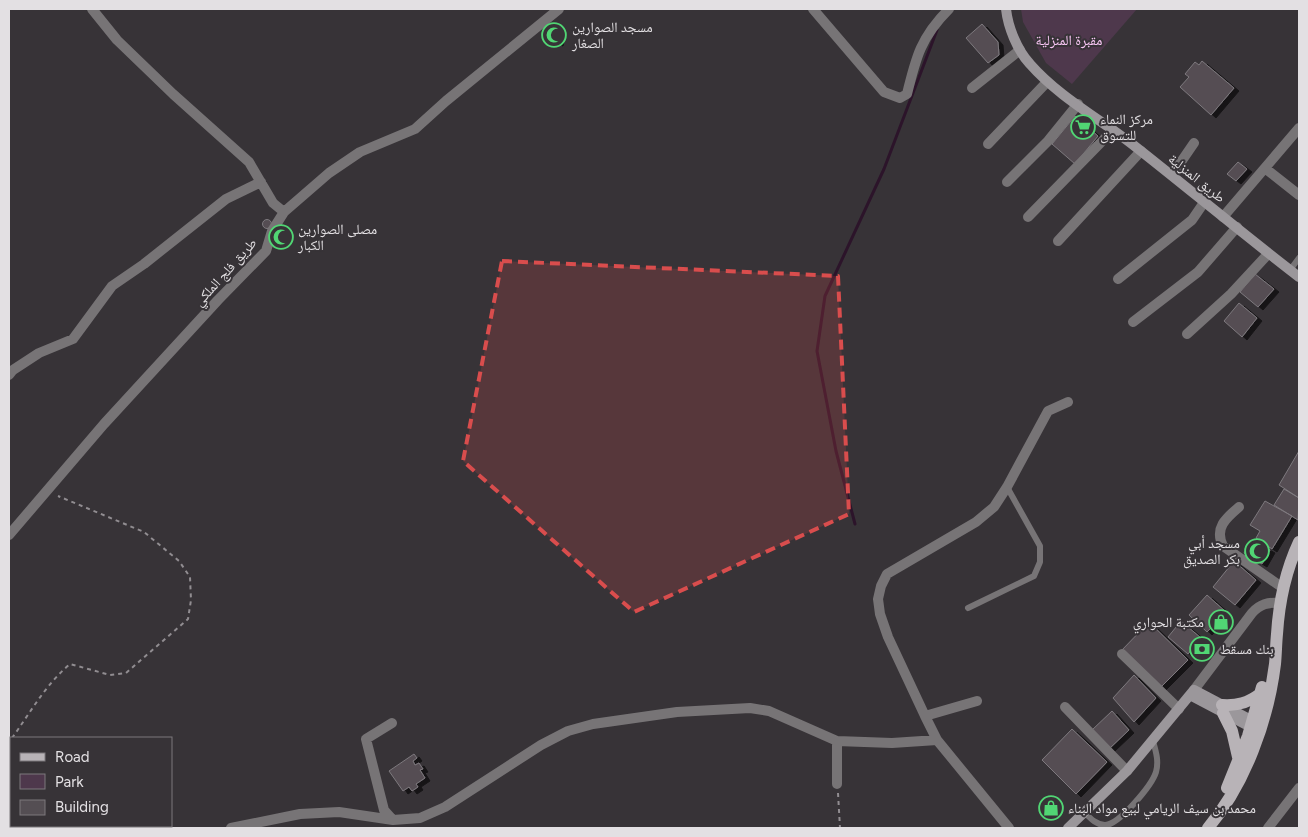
<svg xmlns="http://www.w3.org/2000/svg" width="1308" height="837" font-family="Figtree,'Noto Naskh Arabic',sans-serif">
<defs>
<filter id="shadow"><feDropShadow dx="5" dy="3" stdDeviation="0" flood-color="#0009"/></filter>
</defs>
<rect width="100%" height="100%" fill="#373337"/>
<!-- green -->
<path fill="#4e384c" d="M1021,9H1137L1072,84L1046,63L1023,22Z"/>
<g fill="none" stroke-linecap="round" stroke-linejoin="round">
<!-- stream -->
<path stroke="#2c142a" stroke-width="3" d="M855,524L836,451L817,351L825,296L884,169L937,30"/>
</g>
<!-- building -->
<path fill="#544e53" stroke="#7e797e" filter="url(#shadow)" d="M982,24L998,42L999,55L988,63L966,38Z
M550,27L561,30L558,43L546,39Z
M1202,61L1234,88L1211,115L1180,87L1189,77L1185,74L1195,62L1199,65Z
M1075,116L1098,136L1075,164L1052,144Z
M1238,162L1247,169L1236,181L1227,174Z
M262.5 224a4.5 4.5 0 1 1 9 0a4.5 4.5 0 1 1-9 0Z
M1255,274L1274,289L1258,307L1240,292Z
M1239,303L1257,318L1242,337L1224,321Z
M1299,451V498L1279,485Z
M1284,489L1299,498L1298,520L1274,505Z
M1265,501L1292,516L1272,549L1256,538L1260,531L1250,525Z
M1252,540L1270,550L1262,564L1244,553Z
M1234,561L1256,580L1235,605L1213,587Z
M1207,595L1226,612L1207,632L1189,615Z
M1181,621L1201,638L1188,654L1168,637Z
M1149,622L1188,660L1160,688L1121,651Z
M1134,675L1156,698L1134,722L1113,698Z
M1112,711L1129,730L1110,748L1092,730Z
M1072,729L1107,762L1076,794L1042,760Z
M414,754L417,758L413,761L415,765L419,763L423,769L420,770L425,778L416,784L418,787L412,791L409,787L403,791L389,771Z"/>
<g fill="none" stroke-linecap="round" stroke-linejoin="round">
<!-- path -->
<path stroke="#918d91" stroke-width="2" stroke-dasharray="4 4" stroke-linecap="butt" d="M12,738C30,713 46,684 70,664L110,675L126,673L188,619L191,600L190,577L179,561L144,532L58,496
M9,743L11,740
M9,753L11,767L9,799
M838,793L840,828"/>
<!-- lane -->
<path stroke="#777476" stroke-width="6" d="M1290,270L1299,258
M968,608L1034,576L1040,562V546L1007,487
M1085,813C1091,819 1097,825 1105,825C1119,825 1152,785 1156,772C1159,761 1156,752 1153,741"/>
<!-- street -->
<path stroke="#777476" stroke-width="10" d="M92,9L117,40L173,94L249,162L273,203L284,212
M813,9L884,92L900,98L907,94C916,57 921,37 949,9
M972,88L1020,50
M988,144L1047,82
M1266,169L1299,195
M1172,175L1194,143
M1007,182L1048,141L1078,104
M1028,217L1113,130
M1223,217L1299,128
M1058,241L1141,151
M1118,279L1192,220L1205,201
M1133,322L1198,272L1237,227
M1187,334L1231,294L1268,254
M9,375L13,370L39,353L73,339L112,286L144,264L226,199L261,182
M1239,507C1226,518 1214,528 1223,546L1283,588
M9,535L104,424L218,300L266,251L272,231L284,212L329,173L360,152L415,129L446,101L559,9
M1122,654L1179,709
M1194,690L1252,613C1260,604 1268,602 1280,603
M1065,707L1127,771
M925,716L977,701
M392,723L366,739L384,810L393,820
M837,741V784
M231,828L300,814L339,812L393,820L420,818L445,807L541,745L568,731L593,724L677,712L750,708L769,711L837,741L892,743L937,740
M1009,828L937,740L925,716L888,637L880,614L878,599L881,586L887,574L976,522L994,507L1007,487L1048,411L1068,402
M1268,828L1299,788"/>
<!-- secondary -->
<path stroke="#9b979b" stroke-width="10" d="M1006,9C1008,27 1017,50 1030,64C1058,96 1098,118 1132,144C1188,188 1243,234 1299,277
M1190,695L1245,724L1254,726
M1068,828L1127,771L1194,690L1249,719L1256,727"/>
<!-- primary -->
<path stroke="#b8b3b7" stroke-width="12" d="M1222,705C1237,706 1248,703 1260,694
M1223,713L1232,731L1238,757
M1227,788L1248,736L1262,687
M1208,828C1245,784 1268,721 1275,664C1276,654 1276,644 1277,634C1279,602 1285,572 1299,542"/>
</g>
<!-- marked area -->
<path fill="#d94d4d" fill-opacity="0.2" stroke="#d94d4d" stroke-width="4" stroke-dasharray="10 6" stroke-linejoin="round" d="M502,261L838,276L849,514L634,612L463,461Z"/>
<!-- icons -->
<defs>
<g id="mosque-ring" transform="scale(1.25)"><circle r="9.5" fill="#373337" stroke="#51d674" stroke-width="1.5"/><path d="M3.5-4.9A6 6 0 1 0 3.5 4.9A5 5 0 1 1 3.5-4.9Z" fill="#51d674"/></g>
<g id="supermarket-ring" transform="scale(1.25)"><circle r="9.5" fill="#373337" stroke="#51d674" stroke-width="1.5"/><path d="M-6-5.5h2.5l.6 2H6L4.5 2H-2.5L-4.4-4H-6ZM-1.5 3.2a1.3 1.3 0 1 0 .1 0ZM3 3.2a1.3 1.3 0 1 0 .1 0Z" fill="#51d674"/></g>
<g id="shop-ring" transform="scale(1.25)"><circle r="9.5" fill="#373337" stroke="#51d674" stroke-width="1.5"/><path d="M-5-2.5h2.3a2.7 3.5 0 0 1 5.4 0H5L5.5 6h-11ZM-1.5-2.5h3a1.5 2.3 0 0 0-3 0Z" fill="#51d674"/></g>
<g id="bank-ring" transform="scale(1.25)"><circle r="9.5" fill="#373337" stroke="#51d674" stroke-width="1.5"/><path d="M-6-4H6V4H-6ZM0-2.3a2.3 2.3 0 1 0 0 4.6a2.3 2.3 0 1 0 0-4.6Z" fill="#51d674"/></g>
</defs>
<g fill-rule="evenodd">
<use href="#mosque-ring" x="554" y="35"/>
<use href="#supermarket-ring" x="1083" y="127"/>
<use href="#mosque-ring" x="281" y="237"/>
<use href="#mosque-ring" x="1257" y="551"/>
<use href="#shop-ring" x="1221" y="622"/>
<use href="#bank-ring" x="1202" y="649"/>
<use href="#shop-ring" x="1051" y="808"/>
</g>
<g text-anchor="middle" stroke-width="4" stroke-linejoin="round" paint-order="stroke">
<!-- poi labels -->
<g font-size="14" fill="#e3e0e3" stroke="#373337" text-anchor="start">
<text x="572" y="32">مسجد الصوارين<tspan x="572" dy="16">الصغار</tspan></text>
<text x="1100" y="124">مركز النماء<tspan x="1100" dy="16">للتسوق</tspan></text>
<text x="298" y="234">مصلى الصوارين<tspan x="298" dy="16">الكبار</tspan></text>
<text x="1240" y="548" text-anchor="end">مسجد أبي<tspan x="1240" dy="16">بكر الصديق</tspan></text>
<text x="1204" y="627" text-anchor="end">مكتبة الحواري</text>
<text x="1220" y="654">بنك مسقط</text>
<text x="1068" y="813">محمد بن سيف الريامي لبيع مواد البناء</text>
</g>
<!-- park labels -->
<g font-size="14" fill="#fbc8f7" stroke="#373337">
<text x="1069" y="45">مقبرة المنزلية</text>
</g>
<!-- street labels -->
<g font-size="14" fill="#e3e0e3" stroke="#373337">
<text transform="translate(1197 178) rotate(39)" y="5">طريق المنزلية</text>
<text transform="translate(225 272) rotate(-48)" y="5">طريق فلج الملكي</text>
</g>
</g>
<!-- border -->
<rect width="1308" height="837" fill="none" stroke="#e3e0e3" stroke-width="20"/>
<!-- legend -->
<rect x="10" y="737" width="162" height="90" fill="#373337" stroke="#7c787c"/>
<rect x="20" y="753" width="25" height="8" fill="#b8b3b7" stroke="#7c787c"/>
<text x="55" y="762" font-size="15" fill="#e3e0e3">Road</text>
<rect x="20" y="774" width="25" height="15" fill="#4e384c" stroke="#7c787c"/>
<text x="55" y="787" font-size="15" fill="#e3e0e3">Park</text>
<rect x="20" y="800" width="25" height="15" fill="#544e53" stroke="#7c787c"/>
<text x="55" y="812" font-size="15" fill="#e3e0e3">Building</text>
</svg>
